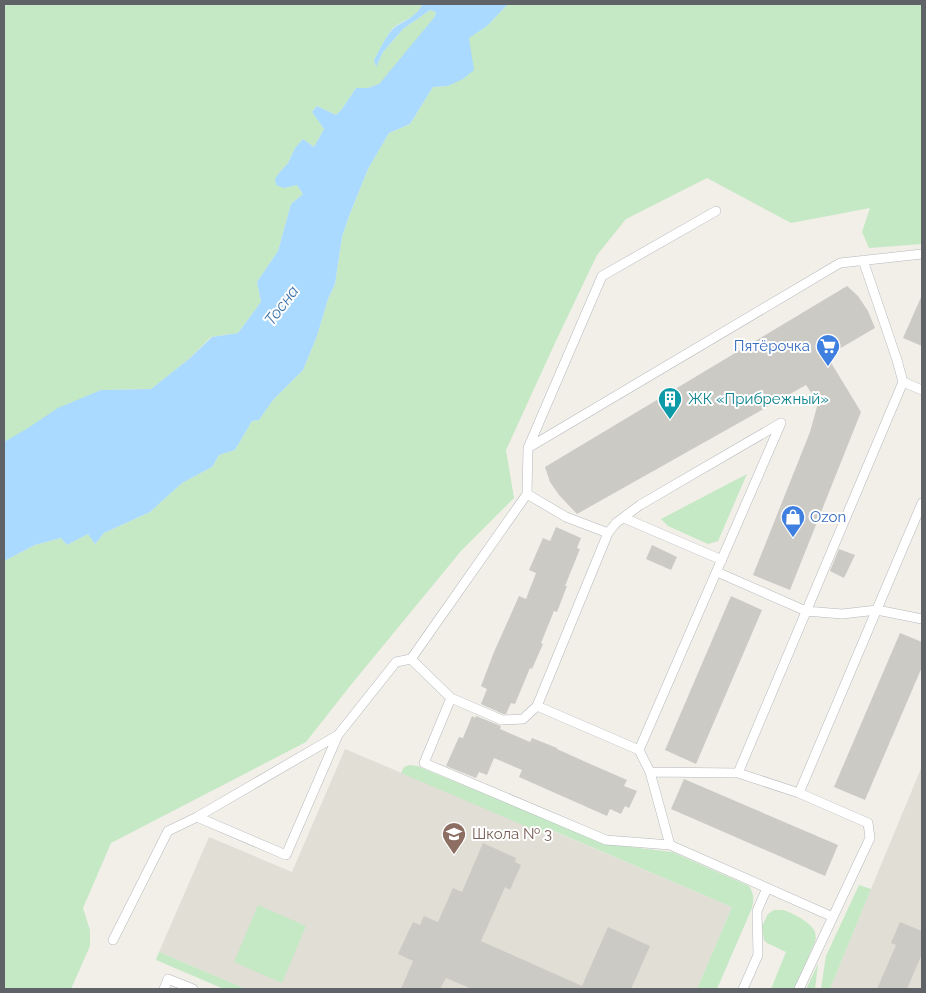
<svg xmlns="http://www.w3.org/2000/svg" width="926" height="993" font-family="Raleway,sans-serif">
<rect width="100%" height="100%" fill="#f1efe8"/>
<!-- education -->
<path fill="#e1ded6" d="M345,749L544,833L546,828L732,907L697,989H246L159,952L209,837L292,872Z
M922,766V989H830L871,889Z"/>
<!-- green -->
<path fill="#c5e8c5" d="M4,4H422C418,18 401,20 392,29C386,37 379,51 374,60L376,66L383,52L403,29L430,10L436,12L429,37L420,50L436,47L428,61L405,82L396,85L384,82L368,88H356L342,109L336,115L317,106L312,112L324,129L314,147L303,139L295,148L288,163L279,173L297,185L303,194L291,204L278,251L257,282L261,302L238,333L211,337L189,359L151,389L101,390L4,442Z
M508,4H922V244L869,248L862,232L870,208L791,223L707,178L626,219L597,255L555,343L506,450L514,498L461,551L350,686L306,742L111,843L83,908L90,930V946L71,989H4V561L35,545L61,538L67,545L88,534L95,544L104,533L150,512L182,483L212,467L219,455L235,450L252,421L259,420L273,400L303,370L317,336L328,299L335,284L342,237L349,216L368,169L389,133L410,124L433,87L448,86L468,38L487,26Z
M747,474L718,541L708,544L668,526L661,519Z
M410,765L417,766L607,844L672,852L749,886C754,894 754,899 752,908L717,989H697L732,907L547,828L544,834L401,773L404,767Z
M859,885L871,889L830,989H821L826,956Z
M258,905L306,926L282,983L234,962Z
M774,910C776,910 781,910 783,910C791,912 810,922 814,930C816,934 816,938 815,942L794,989H771L786,952L767,943L764,940L762,926L768,914Z
M159,952L246,989H224L156,960Z
M818,964L815,989H806Z"/>
<!-- water -->
<path fill="#aadaff" d="M422,4H508L487,26L469,38L474,70L463,79L448,86L433,87L410,124L389,133L368,169L349,216L342,237L335,284L328,299L317,336L303,370L273,400L259,420L252,421L235,450L219,455L212,467L182,483L150,512L104,533L95,544L88,534L67,545L61,538L35,545L4,561V442L28,428L58,408L101,390L151,389L189,359L212,337L238,333L261,302L257,282L278,251L291,204L303,194L297,185L284,188L276,185L275,179L279,173L288,163L295,148L303,139L314,147L324,129L312,112L317,106L336,115L342,109L356,88H368L384,82L396,85L405,82L428,61L435,47L420,51L429,37L436,12L430,10L403,29L383,52L376,67L374,60C379,51 387,33 395,27C404,21 419,15 422,4Z"/>
<g fill="none" stroke-linecap="round" stroke-linejoin="round">
<!-- river -->
<path stroke="#aadaff" stroke-width="32" d="M371,114L391,95L466,4"/>
</g>
<!-- building -->
<path fill="#cccac5" d="M847,286L858,296L868,311L875,328L827,356L861,412L790,590L753,575L810,432L818,403L806,385L577,514L559,495L550,482L545,467Z
M922,295V346L903,338Z
M556,527L581,538L577,548L580,549L565,586H567L557,612L554,611L541,643L543,644L532,669L530,668L515,704L511,703L506,714H503L481,704L487,689L481,686L494,652L519,596L526,599L536,573L529,570L543,538L550,541Z
M652,545L677,557L671,570L646,559Z
M839,549L855,555L844,578L830,571Z
M731,596L762,610L696,764L665,750Z
M900,633L922,642V667L865,800L834,787Z
M472,716L475,718L476,716L501,726L500,729L530,742L532,738L557,748V749L588,763L627,780L624,786L637,791L629,808L625,806L621,814L610,809L607,816L519,777L522,770L494,758L487,775L479,772L476,778L446,766L459,737L463,738Z
M684,779L838,845L825,876L671,809Z
M483,843L516,858L515,862L521,865L510,890L505,887L481,941L582,986L608,927L650,946L631,989H472L446,978L440,989H401L413,961L398,954L413,922L420,925L424,916L438,922L453,888L462,892Z
M900,922L922,931V954L907,989H877L896,945L891,943Z"/>
<g fill="none" stroke-linecap="round" stroke-linejoin="round">
<!-- lane casing -->
<g stroke="#b5b8bc" stroke-width="10">
<path id="lane" d="M863,260L897,360L903,382L922,390
M528,448L602,276L716,211
M527,494L566,517L608,533
M624,518L722,560
M717,572L806,611L842,614L877,610L922,619
M451,698L424,763L606,840L670,845L833,917
M537,706L523,719L502,720L451,698L411,659L527,494L528,448L840,263L922,254
M639,750L781,423
M650,772L738,773L799,793L868,823L870,838L799,989
M738,773L903,382
M799,793L922,503
M197,817L286,855L338,735
M670,845L650,772L639,750L537,706L608,533L616,523L640,505L781,423
M113,940L168,831L197,817L338,735L396,662L411,659
M164,989L168,979L193,989
M743,989L758,955L757,911L767,888"/>
</g>
<!-- lane -->
<use href="#lane" stroke="#fff" stroke-width="9"/>
</g>
<!-- icons -->
<defs>
<g id="supermarket-pin" transform="scale(1.25)"><path d="M0 17L-7.5 6A9.5 9.5 0 1 1 7.5 6Z" fill="#3f7fe0" stroke="#fff"/><path d="M-6-5.5h2.5l.6 2H6L4.5 2H-2.5L-4.4-4H-6ZM-1.5 3.2a1.3 1.3 0 1 0 .1 0ZM3 3.2a1.3 1.3 0 1 0 .1 0Z" fill="#fff"/></g>
<g id="building-pin" transform="scale(1.25)"><path d="M0 17L-7.5 6A9.5 9.5 0 1 1 7.5 6Z" fill="#0f9aa8" stroke="#fff"/><path d="M-4-6H4V6H1V3H-1V6H-4ZM-2.5-4.3h1.7v1.8h-1.7ZM.8-4.3h1.7v1.8H.8ZM-2.5-1h1.7V.8h-1.7ZM.8-1h1.7V.8H.8Z" fill="#fff"/></g>
<g id="shop-pin" transform="scale(1.25)"><path d="M0 17L-7.5 6A9.5 9.5 0 1 1 7.5 6Z" fill="#3f7fe0" stroke="#fff"/><path d="M-5-2.5h2.3a2.7 3.5 0 0 1 5.4 0H5L5.5 6h-11ZM-1.5-2.5h3a1.5 2.3 0 0 0-3 0Z" fill="#fff"/></g>
<g id="school-pin" transform="scale(1.25)"><path d="M0 17L-7.5 6A9.5 9.5 0 1 1 7.5 6Z" fill="#8d6e63" stroke="#fff"/><path d="M0-5L7-2L0 1L-7-2ZM-4 1L0 2.5L4 1V4Q0 6-4 4Z" fill="#fff"/></g>
</defs>
<g fill-rule="evenodd">
<use href="#supermarket-pin" x="828" y="346"/>
<use href="#building-pin" x="670" y="399"/>
<use href="#shop-pin" x="793" y="517"/>
<use href="#school-pin" x="454" y="834"/>
</g>
<g text-anchor="middle" stroke-width="4" stroke-linejoin="round" paint-order="stroke">
<!-- shop labels -->
<g font-size="15" fill="#366cbe" stroke="#fff" text-anchor="end">
<text x="810" y="351">Пятёрочка</text>
<text x="810" y="522" text-anchor="start">Ozon</text>
</g>
<!-- culture labels -->
<g font-size="15" fill="#0d838f" stroke="#fff" text-anchor="start">
<text x="688" y="404">ЖК «Прибрежный»</text>
</g>
<!-- education labels -->
<g font-size="15" fill="#785e54" stroke="#fff" text-anchor="start">
<text x="472" y="839">Школа № 3</text>
</g>
<!-- water labels -->
<g font-size="16" font-style="italic" fill="#4174aa" stroke="#fff">
<text transform="translate(281 305) rotate(-53)" y="6">Тосна</text>
</g>
</g>
<!-- border -->
<rect width="926" height="993" fill="none" stroke="#5f6368" stroke-width="10"/>
</svg>
